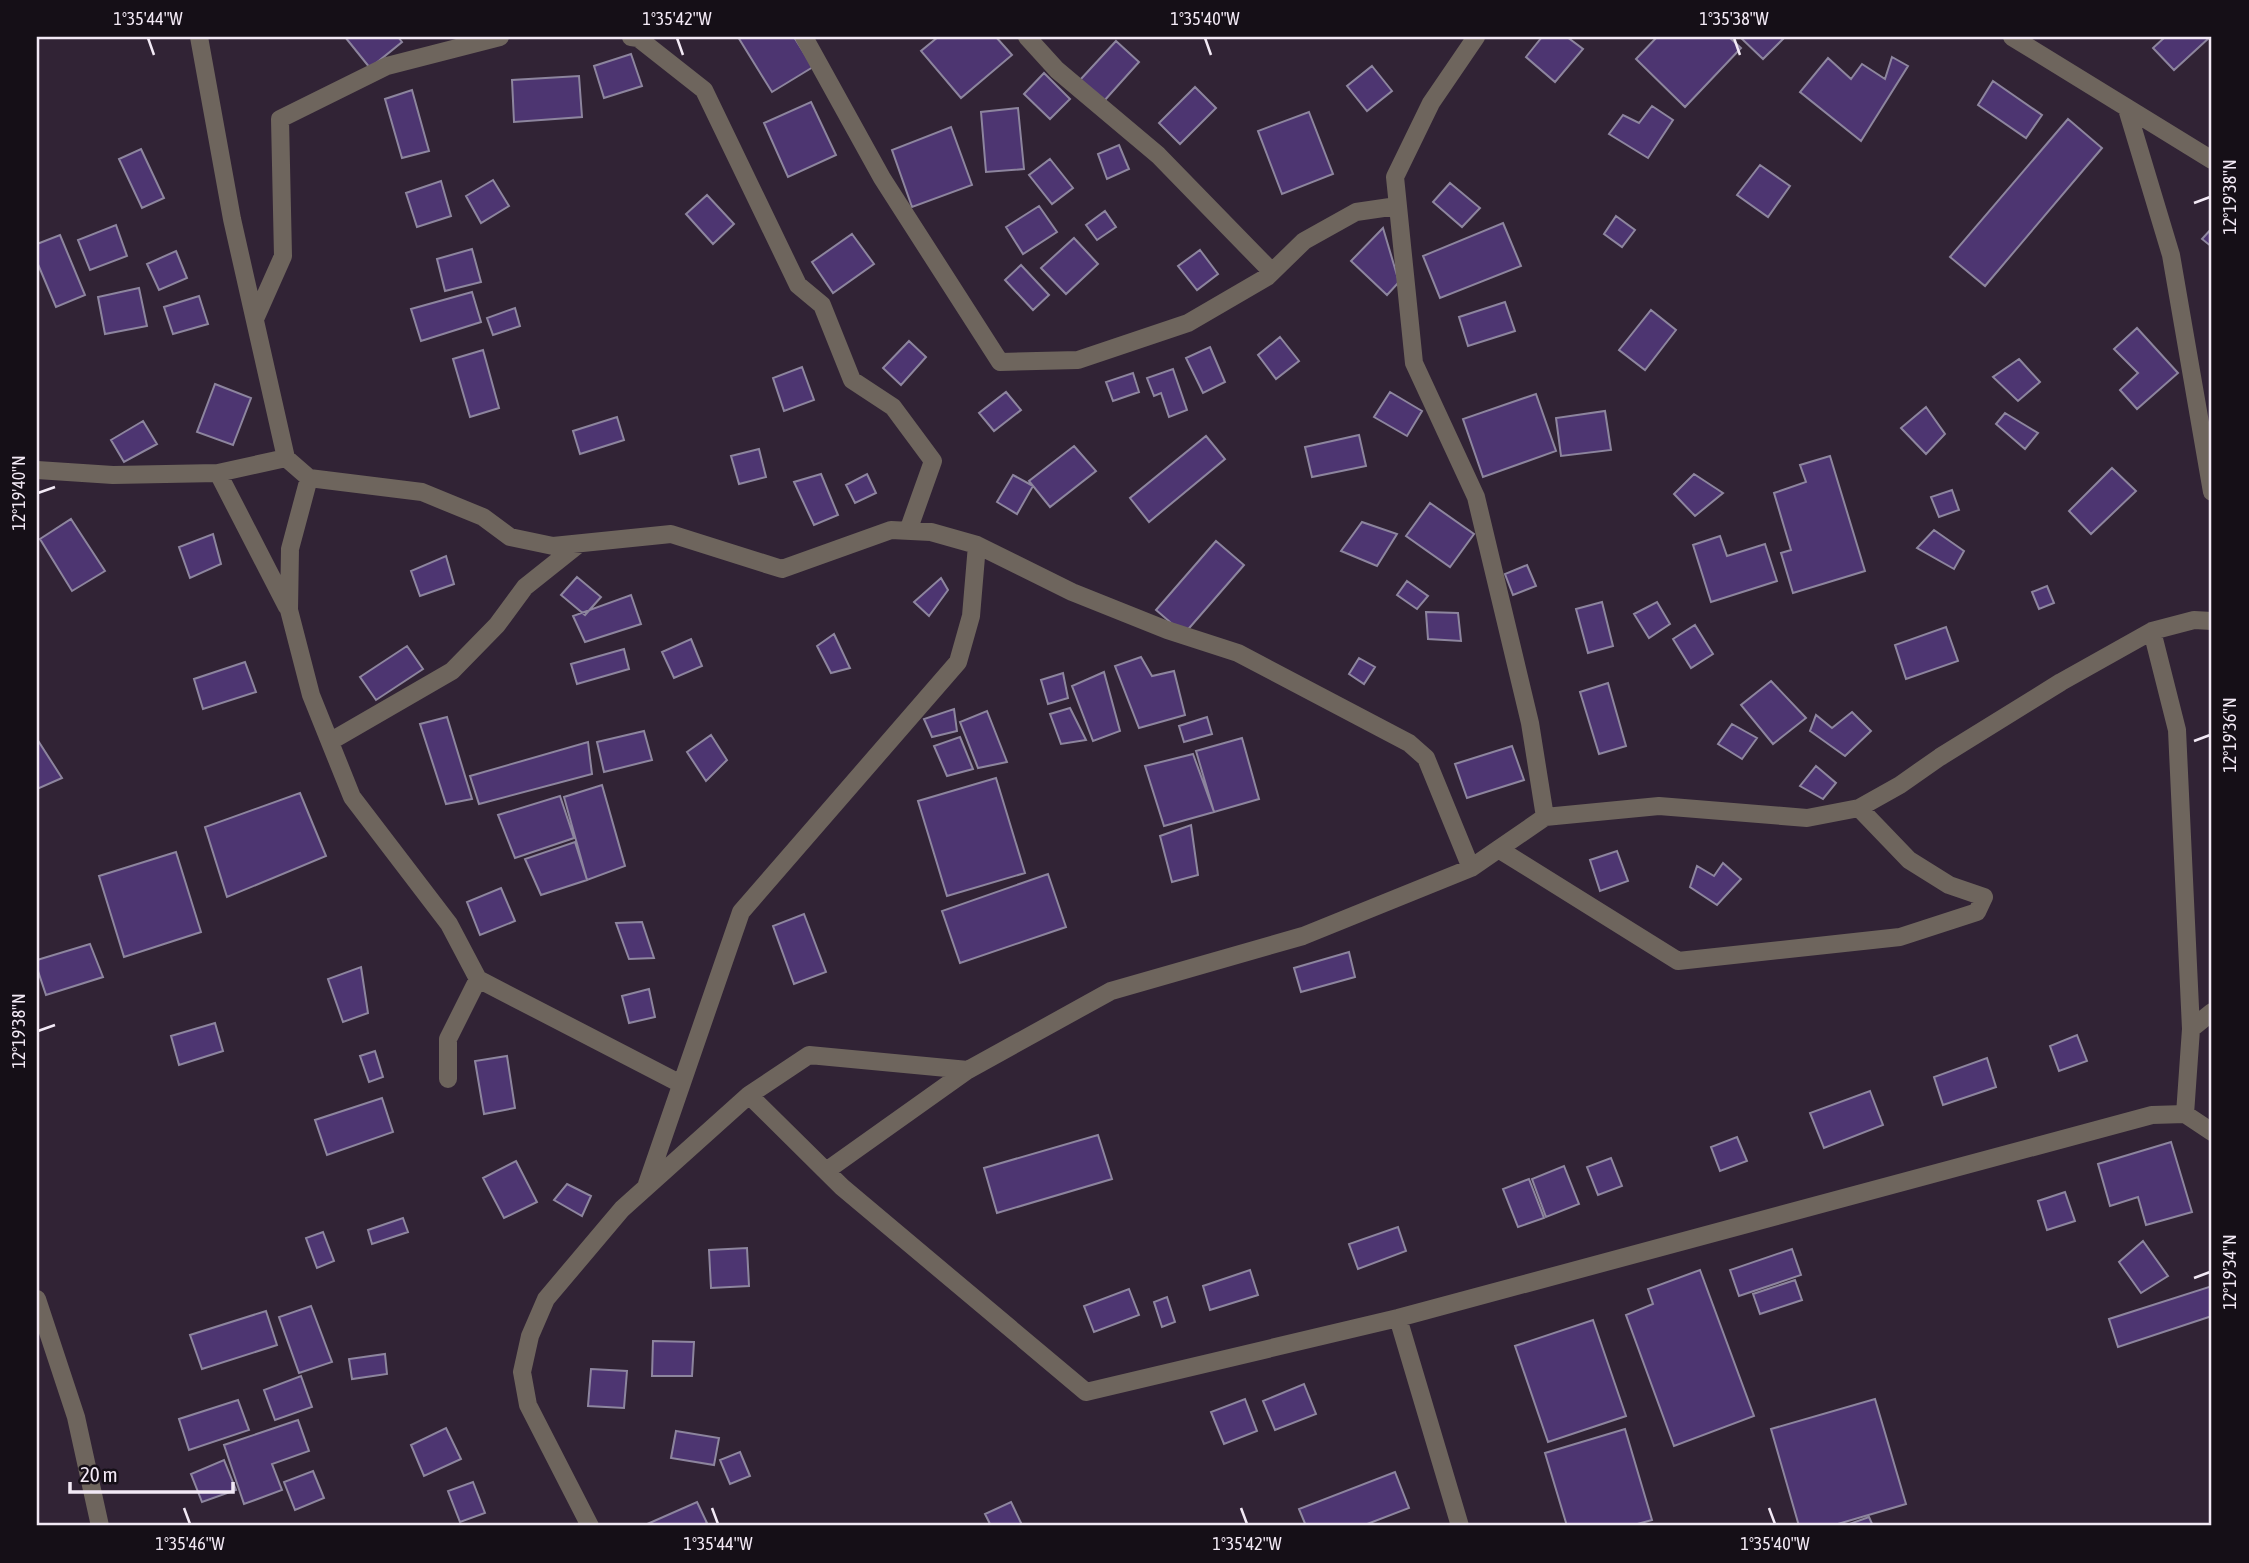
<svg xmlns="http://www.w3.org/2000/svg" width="2249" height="1563" font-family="'Asap Condensed',sans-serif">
<rect width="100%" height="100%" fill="#312335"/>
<!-- building -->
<path fill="#4d3571" stroke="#8d859e" stroke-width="2" d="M345,37H398L402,42L370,68Z
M738,37H794L813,67L772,92Z
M938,37H996L1012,55L961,98L921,51Z
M1542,37H1567L1583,49L1555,82L1526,57Z
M1657,37H1729L1741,48L1685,107L1636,59Z
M1745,37H1785L1763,59L1742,39Z
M2165,37H2210L2174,70L2153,48Z
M1116,41L1139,62L1104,101L1080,80Z
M631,54L642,86L604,98L594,66Z
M1892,57L1908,66L1861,141L1800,92L1828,58L1851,79L1862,64L1885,79Z
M1372,66L1392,91L1367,111L1347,86Z
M1044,73L1070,99L1050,119L1024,94Z
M579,76L582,117L514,122L512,80Z
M1993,81L2042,115L2026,138L1978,105Z
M1195,87L1216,108L1180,144L1159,123Z
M412,90L429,151L402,158L385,99Z
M811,102L836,155L788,177L764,123Z
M1652,106L1673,120L1648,158L1609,134L1623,115L1639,123Z
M1018,108L1024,169L986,172L981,112Z
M1309,112L1333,174L1282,194L1258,131Z
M2068,119L2102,148L1985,286L1950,257Z
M951,127L972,185L912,207L892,150Z
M1119,145L1129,169L1107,179L1098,154Z
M141,149L164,198L142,208L119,159Z
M1050,159L1073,188L1052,204L1029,175Z
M1760,165L1790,186L1768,217L1737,195Z
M493,180L509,206L481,223L466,196Z
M441,181L451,216L417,227L406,193Z
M1450,183L1480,208L1462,227L1433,202Z
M707,195L734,224L713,244L686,214Z
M1039,206L1057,232L1023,254L1006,227Z
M1105,211L1116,227L1097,240L1086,225Z
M1616,216L1635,230L1622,247L1604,234Z
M1503,223L1521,266L1440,298L1423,256Z
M116,225L127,256L90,270L78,240Z
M1383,228L1399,282L1387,295L1351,261Z
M2212,228V247L2202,239Z
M852,234L874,264L833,293L812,262Z
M60,235L85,295L56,307L37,262V244Z
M1074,238L1098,264L1066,294L1041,268Z
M472,249L481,282L445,291L437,259Z
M1200,250L1218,274L1197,290L1178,266Z
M176,251L187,278L159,290L147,264Z
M1021,265L1049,295L1033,310L1005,280Z
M139,288L147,326L105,334L98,297Z
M472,292L481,322L421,341L411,309Z
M199,296L208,324L173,334L164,307Z
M1505,302L1515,331L1468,346L1459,317Z
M515,308L520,326L493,335L487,318Z
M1651,310L1676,330L1645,370L1619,350Z
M2137,328L2178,373L2137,409L2120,390L2138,373L2114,349Z
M1280,337L1299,361L1276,379L1258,355Z
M909,341L926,357L901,385L883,368Z
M1210,347L1225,382L1203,393L1186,358Z
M483,350L499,408L470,417L453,359Z
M2019,359L2040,382L2018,401L1993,377Z
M802,367L814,400L784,411L773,378Z
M1173,369L1187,410L1169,417L1161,393L1154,396L1147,378Z
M1133,373L1139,392L1113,401L1106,382Z
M215,384L251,398L233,445L197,432Z
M1006,392L1021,410L994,431L979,413Z
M1390,392L1422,411L1407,436L1374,417Z
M1536,394L1556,451L1483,477L1463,419Z
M1926,407L1945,434L1926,454L1901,428Z
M1605,411L1611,450L1561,456L1556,418Z
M2005,413L2038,433L2025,449L1996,424Z
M617,417L624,440L580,454L573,431Z
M143,421L157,444L124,462L111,440Z
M1359,435L1366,466L1312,477L1305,447Z
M1206,436L1225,459L1149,522L1130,498Z
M1074,446L1096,471L1050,507L1029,481Z
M759,449L766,477L739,484L731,456Z
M1830,456L1865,571L1793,593L1781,553L1791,550L1774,493L1806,482L1800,465Z
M2112,468L2136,491L2091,534L2069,511Z
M821,474L838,515L814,525L794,482Z
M867,474L876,493L855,503L846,485Z
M1694,474L1723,493L1695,516L1674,494Z
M1013,475L1033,486L1017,514L997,502Z
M1952,490L1959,510L1939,517L1931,497Z
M1430,503L1474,534L1450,567L1406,536Z
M71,519L105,571L72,591L40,539Z
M1362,522L1397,534L1377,566L1341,551Z
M1934,530L1964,551L1954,569L1917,548Z
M213,534L221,564L190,578L179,547Z
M1720,536L1727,556L1765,544L1777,581L1711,602L1693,545Z
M1216,541L1244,565L1184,634L1156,610Z
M446,556L454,584L420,596L411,571Z
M1527,565L1536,586L1513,595L1505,574Z
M577,577L601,597L585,615L561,595Z
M941,578L948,590L929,616L914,602Z
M1407,581L1428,596L1417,609L1397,595Z
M2047,586L2054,603L2039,609L2032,592Z
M631,595L641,624L585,642L573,616Z
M1602,602L1613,646L1588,653L1576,609Z
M1657,602L1670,624L1649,638L1634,614Z
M1426,612L1458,613L1461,641L1428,639Z
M1695,625L1713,654L1691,668L1673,639Z
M1946,627L1958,661L1906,679L1895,645Z
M834,634L850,668L831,673L817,646Z
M691,639L702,666L674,678L662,652Z
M407,646L423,669L376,700L360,677Z
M624,649L629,669L577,684L571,664Z
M1141,657L1152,676L1174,671L1185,715L1139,728L1115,666Z
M1359,658L1375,667L1364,684L1349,674Z
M245,662L256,692L203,709L194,679Z
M1104,672L1120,731L1093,741L1072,686Z
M1063,673L1068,698L1048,704L1041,680Z
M1771,681L1806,718L1773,744L1741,705Z
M1608,683L1626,746L1599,754L1580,692Z
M1070,708L1086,740L1061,744L1050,714Z
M954,709L957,731L932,737L924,719Z
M987,711L1007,762L978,768L960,722Z
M1852,712L1871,731L1845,756L1810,731L1816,715L1832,728Z
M447,717L472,799L446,804L420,724Z
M1207,717L1212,734L1184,742L1179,726Z
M1732,724L1757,738L1742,759L1718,744Z
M644,731L652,760L604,772L597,742Z
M711,735L727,760L706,781L687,752Z
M960,737L973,769L947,776L934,746Z
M1242,738L1259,799L1214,812L1196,751Z
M37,739L62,778L37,789Z
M588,742L592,774L479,804L470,776Z
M1512,746L1524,780L1467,798L1455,764Z
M1193,754L1214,812L1164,826L1145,766Z
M1816,766L1836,783L1823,799L1800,786Z
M996,778L1025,873L947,896L918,801Z
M602,785L625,866L587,880L564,797Z
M300,793L326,856L227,897L205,827Z
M560,796L574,838L515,858L498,815Z
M1191,825L1198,875L1172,882L1160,836Z
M575,842L587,880L541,895L525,859Z
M1617,851L1628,881L1600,891L1590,860Z
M176,852L201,932L124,957L99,876Z
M1723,863L1741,879L1717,905L1690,887L1697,866L1714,876Z
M1048,874L1066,927L960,963L942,911Z
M501,888L515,921L480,935L467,902Z
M804,914L826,972L794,984L773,926Z
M642,922L654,958L629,959L616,923Z
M90,944L103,977L46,995L37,968V960Z
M1349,952L1355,977L1301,992L1294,968Z
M361,967L368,1013L343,1022L328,979Z
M649,989L655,1017L629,1023L622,996Z
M215,1023L223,1051L179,1065L171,1036Z
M2077,1035L2087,1061L2059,1071L2050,1046Z
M375,1051L383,1077L369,1082L360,1056Z
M507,1056L515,1108L484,1114L475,1061Z
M1987,1058L1996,1087L1943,1105L1934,1077Z
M1870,1091L1883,1125L1824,1148L1810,1113Z
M382,1098L393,1132L327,1155L315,1120Z
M1098,1135L1112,1179L997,1213L984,1168Z
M1737,1137L1747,1161L1720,1171L1711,1147Z
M2171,1142L2192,1212L2146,1225L2138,1197L2110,1206L2098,1164Z
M1611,1158L1622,1186L1598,1195L1587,1167Z
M516,1161L537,1202L504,1218L483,1178Z
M1564,1166L1579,1204L1546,1217L1532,1179Z
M1529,1179L1544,1218L1518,1227L1503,1189Z
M567,1184L591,1196L582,1216L554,1200Z
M2065,1192L2075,1221L2047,1230L2038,1201Z
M403,1218L408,1232L372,1244L368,1230Z
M1398,1227L1406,1251L1358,1269L1349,1244Z
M323,1232L334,1261L317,1268L306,1238Z
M2143,1241L2168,1276L2141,1293L2119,1262Z
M747,1248L749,1286L711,1288L709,1250Z
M1792,1249L1801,1275L1739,1296L1730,1270Z
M1250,1270L1258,1295L1210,1310L1203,1286Z
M1700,1270L1754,1416L1674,1446L1626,1315L1653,1304L1648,1289Z
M1795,1280L1802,1300L1760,1314L1753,1294Z
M2212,1286V1316L2118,1347L2109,1319Z
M1129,1289L1139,1315L1094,1332L1084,1306Z
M1167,1297L1175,1322L1162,1327L1154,1302Z
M311,1306L332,1362L299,1373L279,1317Z
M266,1311L277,1345L202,1369L190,1335Z
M1593,1320L1626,1416L1548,1442L1515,1346Z
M653,1341L694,1342L692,1376H652Z
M385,1354L387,1374L352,1379L349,1359Z
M591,1369L627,1371L624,1408L588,1406Z
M301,1376L312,1407L275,1420L264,1390Z
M1304,1384L1316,1414L1275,1430L1263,1401Z
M1245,1399L1257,1431L1224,1444L1211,1412Z
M1875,1399L1906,1504L1831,1526H1799L1771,1429Z
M238,1400L249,1430L189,1450L179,1419Z
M298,1420L309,1451L272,1464L282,1490L244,1504L224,1445Z
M446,1428L461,1459L424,1476L411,1445Z
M1625,1429L1652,1520L1630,1526H1567L1545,1453Z
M676,1431L719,1438L714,1465L671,1458Z
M740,1452L750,1476L730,1484L720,1460Z
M224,1460L236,1490L202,1502L191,1474Z
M313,1471L324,1498L295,1510L284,1482Z
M1395,1472L1409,1508L1362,1526H1306L1299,1509Z
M473,1482L485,1513L460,1522L448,1491Z
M697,1502L707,1523L701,1526L645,1525Z
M1011,1502L1022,1525L991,1526L985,1514Z
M1869,1517L1873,1526H1844Z"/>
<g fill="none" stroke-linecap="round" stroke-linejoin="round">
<!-- minor -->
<path stroke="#6e655d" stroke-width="18" d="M199,37L232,219L286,458L309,478L290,549L289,610L311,695L352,797L449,924L478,979L448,1039V1079
M631,37L638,38L704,90L798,285L822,305L852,380L893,407L933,461L908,531
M804,37L882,178L1000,362L1078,360L1188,323L1267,277L1304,241L1356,212L1397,206
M1027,37L1057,70L1158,155L1272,272
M1476,37L1431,103L1395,177L1414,363L1476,497L1530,723L1545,817
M2012,37L2212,160
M2127,109L2171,255L2212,492
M255,319L283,256L280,119L387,66L500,37
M37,470L113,475L218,473L286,458
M218,473L287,607
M309,478L422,492L483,517L510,537L553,546L671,534L782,569L891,530L931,532L977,545L1072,592L1167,630L1238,653L1409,743L1426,758L1471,868
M2152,631L2177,730L2191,1029L2185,1114
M331,741L452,671L497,625L525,587L579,544
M1500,850L1678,961L1900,937L1977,912L1984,897L1949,885L1909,860L1859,808
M478,979L681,1084
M2191,1029L2212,1012
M749,1095L842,1187L1086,1392L1398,1318L2152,1115L2185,1114L2212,1132
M826,1171L968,1070
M647,1184L741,912L958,662L971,616L977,545
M37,1299L76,1417L100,1526
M1398,1318L1460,1526
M590,1526L528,1405L522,1372L530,1336L546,1299L622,1209L749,1095L809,1055L968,1070L1111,991L1303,936L1471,868L1545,817L1659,806L1807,818L1859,808L1900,785L1940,757L2061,682L2152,631L2194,620L2212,621"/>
</g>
<!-- ticks -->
<path fill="none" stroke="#f2e9f5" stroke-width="2.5" d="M148,38L154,55M677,38L683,55M1205,38L1211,55M1734,38L1740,55M2194,203L2210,197M38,493L55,487M2194,741L2210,735M38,1031L55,1025M2194,1278L2210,1272M184,1508L190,1524M712,1508L718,1524M1241,1508L1247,1524M1769,1508L1775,1524"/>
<!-- border -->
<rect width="2249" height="1563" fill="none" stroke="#150f17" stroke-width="77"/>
<!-- scale -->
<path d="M70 1482v10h163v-10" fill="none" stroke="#f2e9f5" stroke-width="3.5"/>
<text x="80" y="1482" font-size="21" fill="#f2e9f5" stroke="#150f17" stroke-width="5" paint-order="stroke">20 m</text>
<rect x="38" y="38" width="2172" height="1486" fill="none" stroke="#f2e9f5" stroke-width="2.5"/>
<g font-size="18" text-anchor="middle" fill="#f2e9f5">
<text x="148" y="25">1°35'44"W</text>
<text x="677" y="25">1°35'42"W</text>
<text x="1205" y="25">1°35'40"W</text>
<text x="1734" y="25">1°35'38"W</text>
<text transform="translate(2230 197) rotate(-90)" y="6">12°19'38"N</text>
<text transform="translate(19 493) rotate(-90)" y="6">12°19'40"N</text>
<text transform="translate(2230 735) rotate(-90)" y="6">12°19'36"N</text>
<text transform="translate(19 1031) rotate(-90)" y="6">12°19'38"N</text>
<text transform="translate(2230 1272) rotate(-90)" y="6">12°19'34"N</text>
<text x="190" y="1550">1°35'46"W</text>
<text x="718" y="1550">1°35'44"W</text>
<text x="1247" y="1550">1°35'42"W</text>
<text x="1775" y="1550">1°35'40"W</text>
</g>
</svg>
